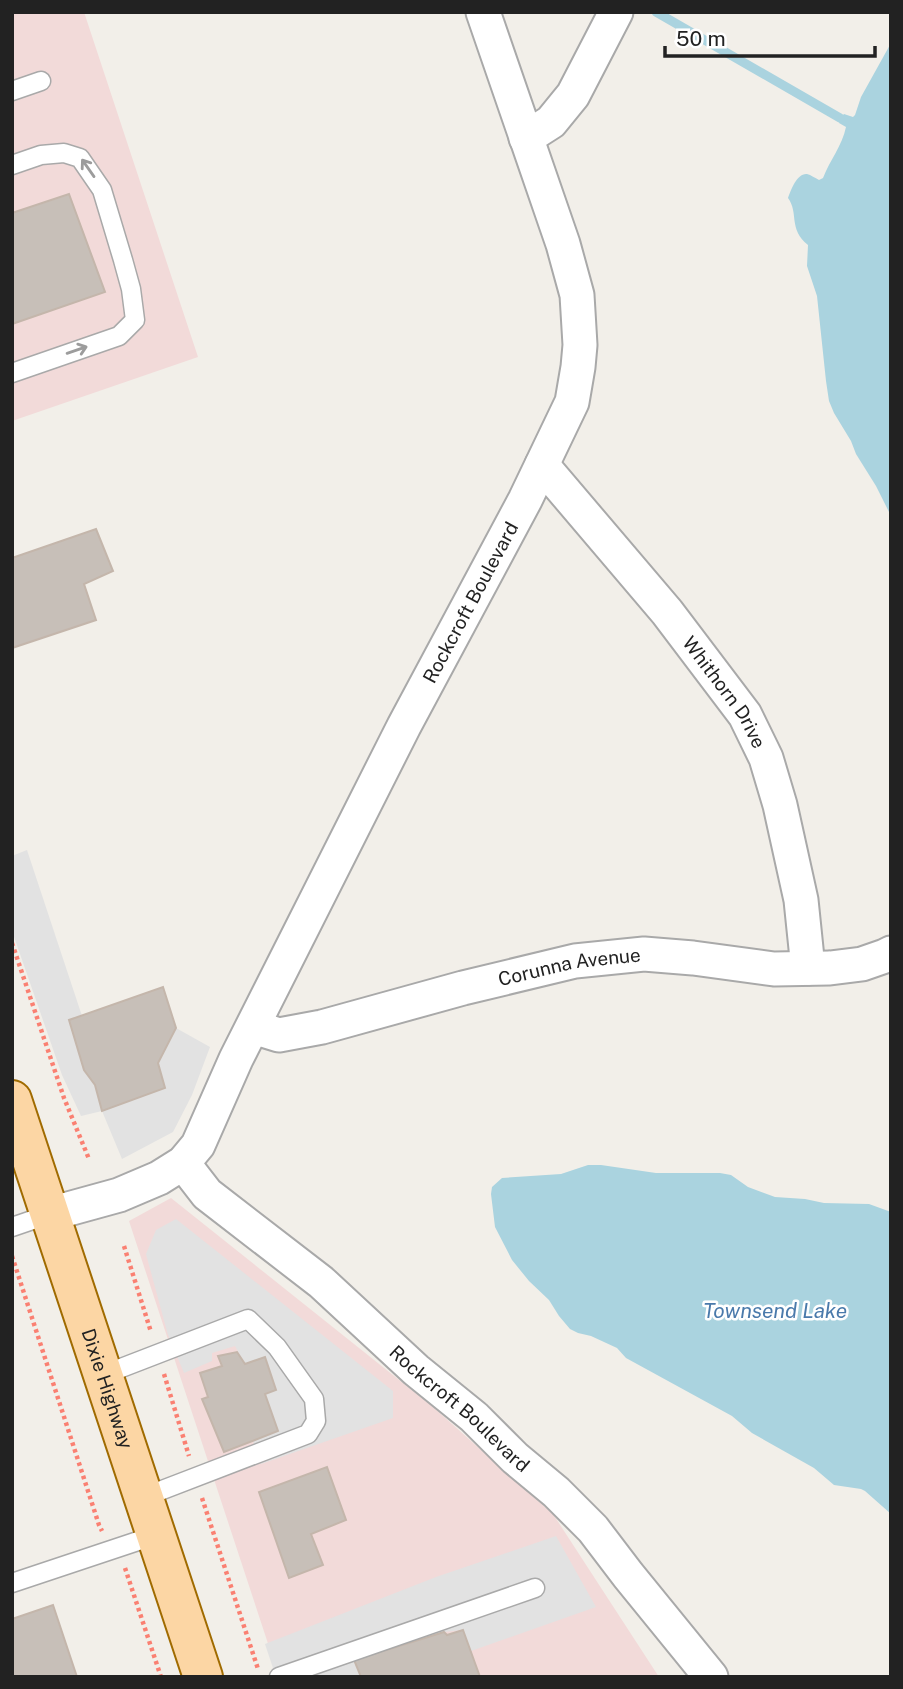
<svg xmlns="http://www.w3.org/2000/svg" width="903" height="1689" font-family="'Public Sans',sans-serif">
<rect width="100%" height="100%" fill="#f2efe9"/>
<!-- commercial -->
<path fill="#f2dad9" d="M12,12H84L198,357L12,421Z
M171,1198L433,1407L553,1514L659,1677H279L129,1221Z"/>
<!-- parking -->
<path fill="#e2e2e2" d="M27,850L82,1016L69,1021L84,1070L95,1085L102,1111L165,1088L158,1063L176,1028L210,1047L192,1095L173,1132L122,1159L102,1111L81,1116L62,1075L12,931V856Z
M176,1219L393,1391V1418L261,1464L253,1441L278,1431L265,1394L276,1389L265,1357L245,1364L235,1346L212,1353V1361L184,1373L168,1335L146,1254L156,1230Z
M556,1536L596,1607L471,1651L463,1630L444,1632L355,1660L361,1677H276L265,1644L436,1577Z"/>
<!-- water -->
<path fill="#aad3df" d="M891,43V516L876,486L856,454L851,441L834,413L829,401L826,381L817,296L807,266L808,245C788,229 799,213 788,198C791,190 797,173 807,174C811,175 815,178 819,180L823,178C830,160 842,146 846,127L839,123L840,118L844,114L853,117L855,115L861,97Z
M588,1165H601L656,1173H720L731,1175L748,1187L775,1197L805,1199L824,1203L869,1204L891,1212V1514L865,1491L861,1489L834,1485L814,1468L752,1433L732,1416L626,1358L617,1348L591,1336L578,1333L570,1329L559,1316L549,1300L529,1281L512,1260L495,1227L491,1194L492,1187L502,1178L561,1174Z"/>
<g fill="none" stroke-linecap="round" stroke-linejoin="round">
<!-- stream -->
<path stroke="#aad3df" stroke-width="9" d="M656,12L840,118"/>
</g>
<!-- building -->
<path fill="#c7bfb8" stroke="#c4b6ab" stroke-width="2" d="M69,194L105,292L12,324V213Z
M96,529L113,571L84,584L96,620L12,648V558Z
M163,987L176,1028L158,1063L165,1088L102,1111L95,1085L84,1070L69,1020Z
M237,1352L245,1364L265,1357L276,1390L265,1394L278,1431L224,1452L202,1399L208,1397L200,1373L222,1366L218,1356Z
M327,1467L346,1520L311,1534L323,1565L289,1578L259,1492Z
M53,1605L77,1677H12V1619Z
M463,1630L480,1677H361L354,1660L444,1632L447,1635Z"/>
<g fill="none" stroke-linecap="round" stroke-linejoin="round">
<!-- lane casing -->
<g stroke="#a9a9a9" stroke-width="21">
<path id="lane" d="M12,91L41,81
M12,165L41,155L64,153L80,158L102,190L123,260L131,289L135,320L119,336L12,373
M12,1227L50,1214
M103,1375L248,1319L277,1347L314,1399L316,1421L308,1434L144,1497
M12,1583L156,1535
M279,1677L535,1588"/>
</g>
<!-- street casing -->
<g stroke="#a9a9a9" stroke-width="37">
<g id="street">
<path d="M526,138L551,122L573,95L616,12"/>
<path id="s1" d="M542,465L667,612L745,715L766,758L780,805L801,900L808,968"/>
<path id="s2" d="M253,1027L279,1035L322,1027L463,988L575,961L644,954L693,958L774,969L830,968L862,964L885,956L891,953"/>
<path id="s3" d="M183,1163L207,1194L321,1282L416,1370L474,1417L515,1458L556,1492L593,1529L628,1575L711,1677"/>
<path id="s4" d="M50,1214L119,1195L159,1178L183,1163L198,1145L236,1059L404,726L525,500L572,402L578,367L580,345L577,295L563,244L483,12"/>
</g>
</g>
<!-- primary casing -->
<g stroke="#a06b00" stroke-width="42">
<g id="primary">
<path id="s5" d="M12,1100L203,1677"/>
</g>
</g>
<!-- path -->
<path stroke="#fa8072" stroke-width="4.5" stroke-dasharray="3.5 3.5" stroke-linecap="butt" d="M12,943L64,1098L89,1159
M124,1246L151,1332
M12,1256L99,1525L102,1531
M164,1374L189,1456
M202,1498L258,1669
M125,1568L161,1677"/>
<!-- lane -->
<use href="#lane" stroke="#fff" stroke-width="18"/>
<!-- street -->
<use href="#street" stroke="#fff" stroke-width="33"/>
<!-- primary -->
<use href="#primary" stroke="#fcd6a4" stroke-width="38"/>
</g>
<!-- one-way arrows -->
<defs><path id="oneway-shaft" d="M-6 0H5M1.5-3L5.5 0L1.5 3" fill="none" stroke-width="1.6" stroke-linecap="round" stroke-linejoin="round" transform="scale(1.75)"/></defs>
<g stroke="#9c9c9c">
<use href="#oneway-shaft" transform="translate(88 168) rotate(-125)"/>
<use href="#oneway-shaft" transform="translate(77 350) rotate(-19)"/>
</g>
<g text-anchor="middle" stroke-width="5" stroke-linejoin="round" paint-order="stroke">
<!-- street labels -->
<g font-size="19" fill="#222" stroke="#fff">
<text dy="7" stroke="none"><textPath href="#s4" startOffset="774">Rockcroft Boulevard</textPath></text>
<text dy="7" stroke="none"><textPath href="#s1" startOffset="292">Whithorn Drive</textPath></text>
<text dy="7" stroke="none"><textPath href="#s2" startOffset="326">Corunna Avenue</textPath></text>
<text dy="7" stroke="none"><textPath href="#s5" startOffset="304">Dixie Highway</textPath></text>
<text dy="7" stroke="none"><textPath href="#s3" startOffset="371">Rockcroft Boulevard</textPath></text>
</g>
<!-- water labels -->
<g font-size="21" font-style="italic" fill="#4a7aab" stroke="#fff">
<text x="775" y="1318">Townsend Lake</text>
</g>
</g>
<!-- border -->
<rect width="903" height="1689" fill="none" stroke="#222222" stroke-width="28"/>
<!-- scale -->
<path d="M665 46v10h210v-10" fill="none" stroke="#222222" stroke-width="3.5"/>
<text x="676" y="46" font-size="21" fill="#222222" stroke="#ffffff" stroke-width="5" paint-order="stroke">50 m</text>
</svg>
